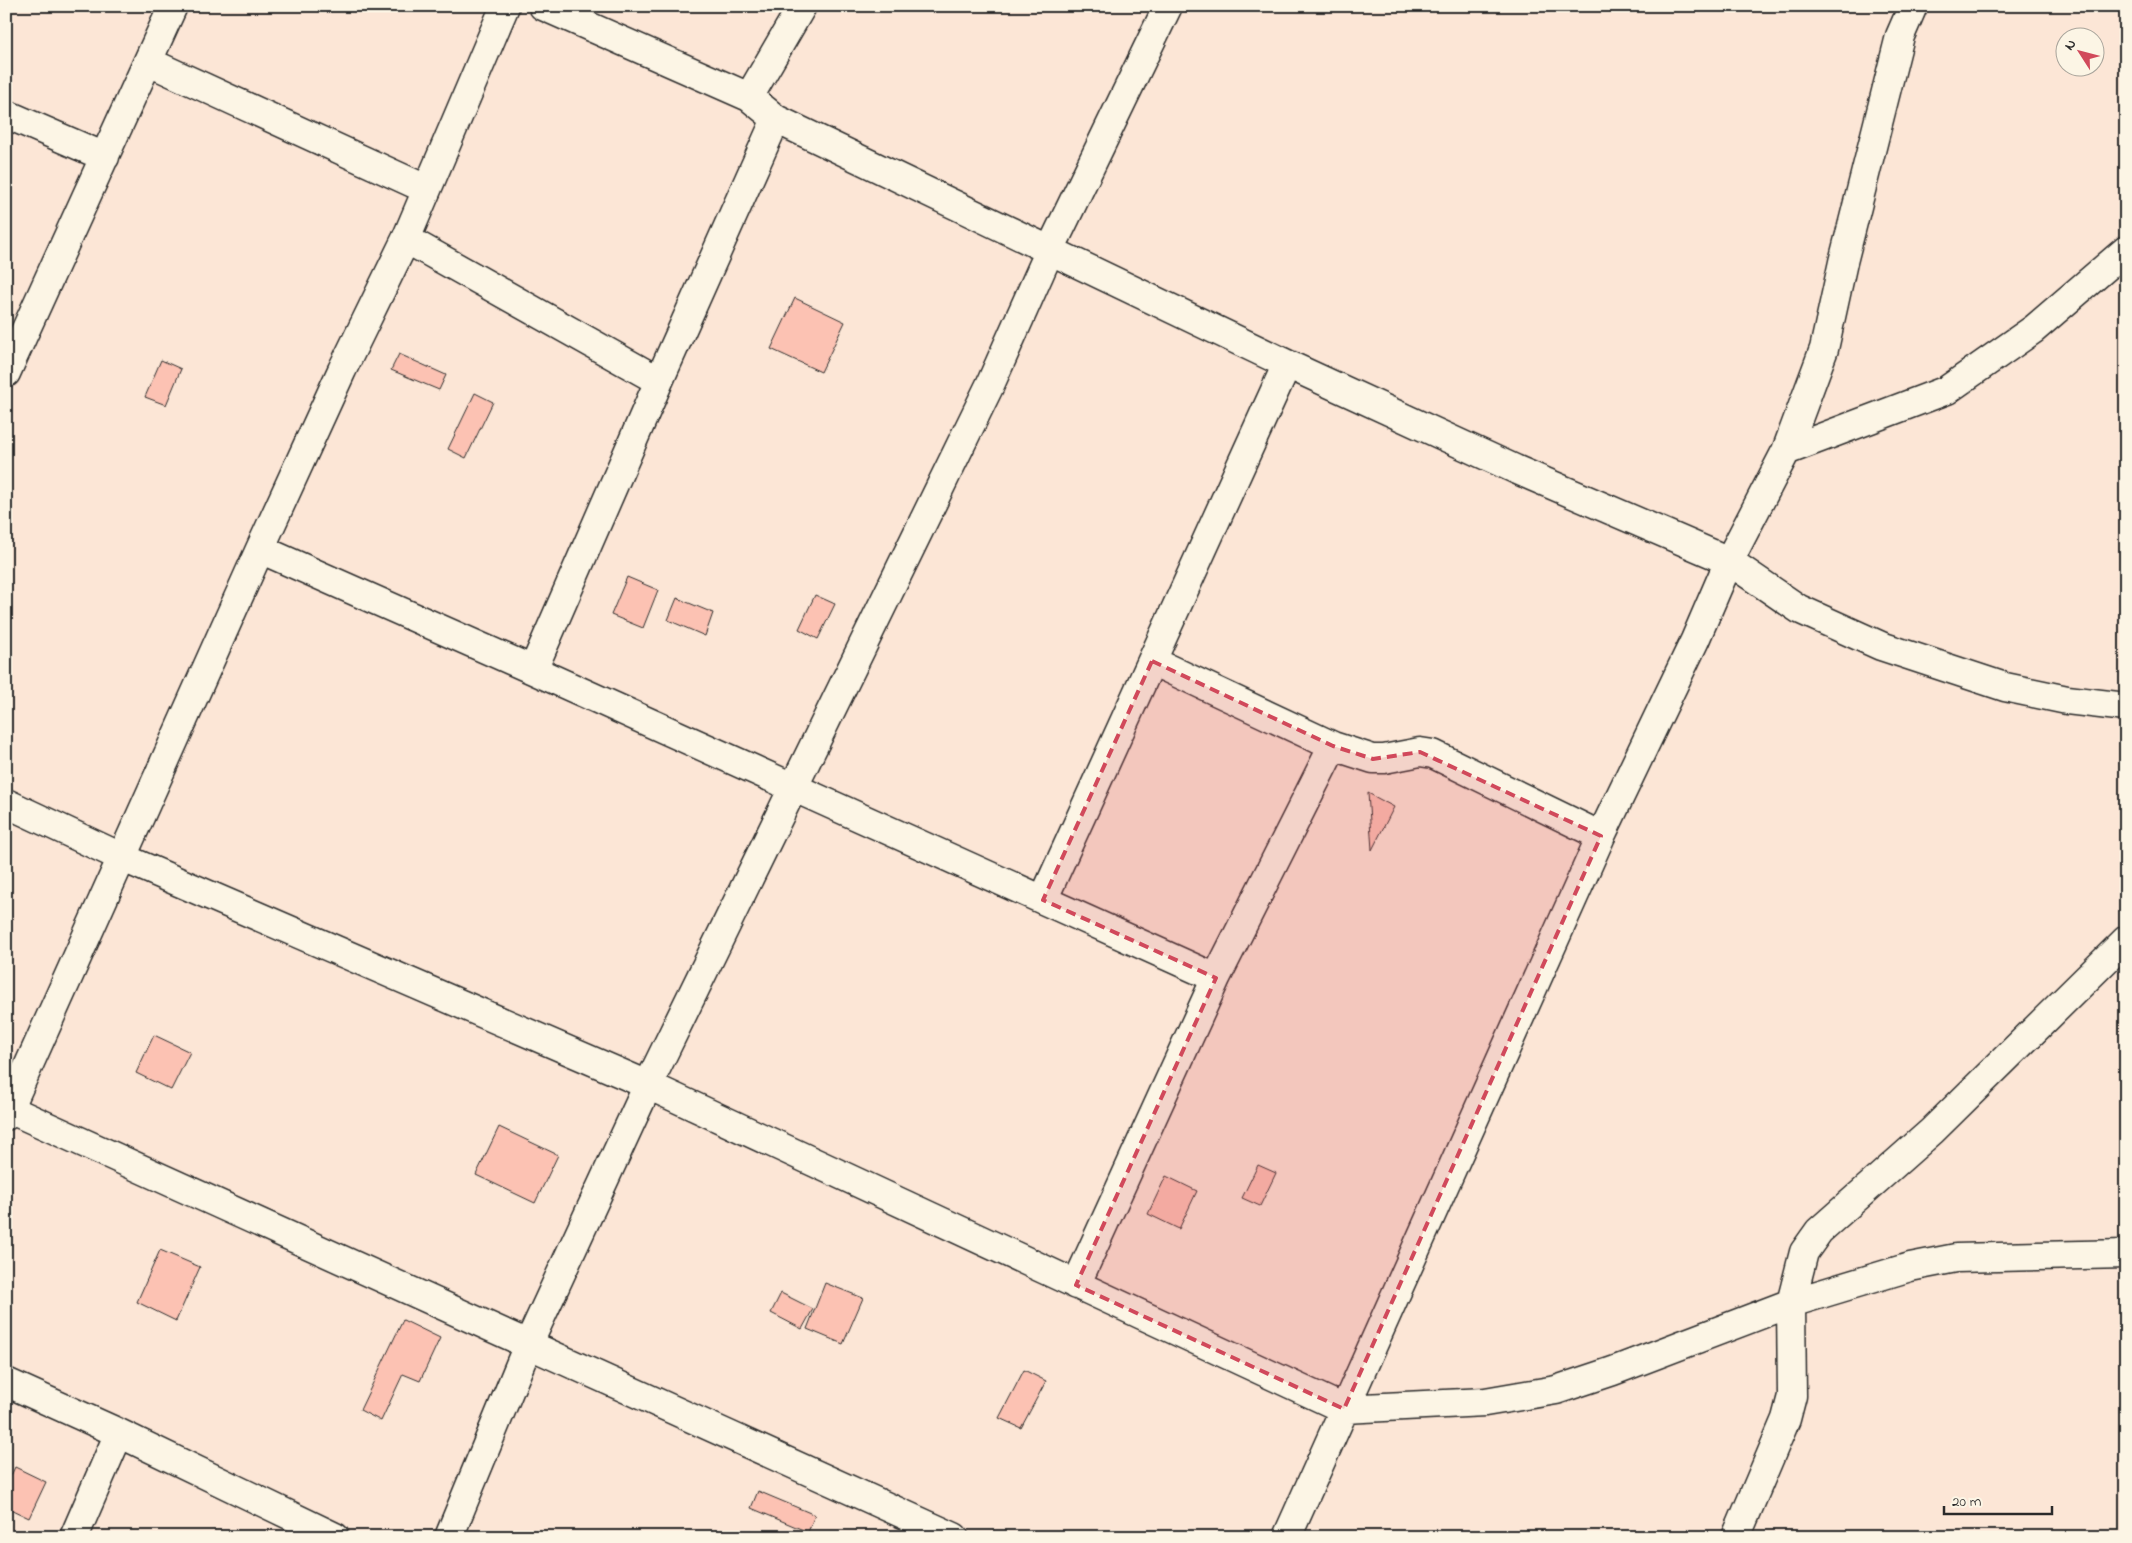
<svg xmlns="http://www.w3.org/2000/svg" width="2132" height="1543" font-family="'Indie Flower',sans-serif">
<rect width="100%" height="100%" fill="#fce6d6"/>
<filter id="ink" filterUnits="userSpaceOnUse"><feTurbulence type="fractalNoise" baseFrequency=".02" numOctaves="2"/><feDisplacementMap in="SourceGraphic" scale="10" xChannelSelector="R" yChannelSelector="G"/><feConvolveMatrix kernelMatrix="1 2 1 2 8 2 1 2 1" color-interpolation-filters="sRGB"/></filter>
<g filter="url(#ink)">
<!-- building -->
<path fill="#fcc2b3" stroke="#2b2b2b" d="M795,298L845,322L821,372L771,349Z
M399,354L446,375L439,390L391,370Z
M161,360L181,369L166,405L145,397Z
M475,393L493,402L466,458L448,449Z
M627,577L658,590L643,628L611,615Z
M815,595L835,604L818,639L799,629Z
M677,598L713,613L705,636L668,620Z
M1368,793L1394,807L1372,850Z
M154,1035L190,1052L171,1090L136,1073Z
M499,1127L558,1155L535,1203L476,1175Z
M1258,1165L1276,1173L1260,1206L1242,1198Z
M1166,1176L1197,1191L1179,1229L1148,1214Z
M160,1250L200,1267L176,1321L137,1302Z
M825,1283L863,1298L843,1344L807,1329Z
M781,1293L813,1309L802,1329L771,1313Z
M403,1320L440,1338L420,1381L403,1374L381,1421L360,1410Z
M1024,1370L1046,1381L1021,1428L999,1418Z
M15,1467L46,1482L29,1518L6,1507V1486Z
M758,1491L815,1515L808,1532L751,1508Z"/>
<g fill="none" stroke-linecap="round" stroke-linejoin="round">
<!-- street casing -->
<g stroke="#2b2b2b" stroke-width="31">
<path id="street" d="M543,6L749,97L776,119L1287,364L1515,469L1729,561L1799,609L1881,646L2005,687L2067,700L2126,707
M149,62L426,189
M749,97L802,6
M6,114L105,157
M406,239L659,381
M6,373L173,6
M1786,451L1947,390L2034,329L2126,250
M260,549L533,670L1216,978
M1152,661L1333,746L1373,759H1384L1420,752L1433,754L1601,836
M533,670L659,381L776,119
M6,803L121,857L648,1085L990,385L1050,250L1168,6
M1043,900L1287,364
M9,1109L954,1537
M6,1116L260,549L342,370L406,239L505,6
M1076,1285L1216,978L1333,746
M6,1382L119,1433L335,1537
M74,1537L119,1433
M449,1537L528,1345L648,1085L1344,1409L1485,1402L1556,1390L1613,1371L1791,1303L1910,1267L1956,1258L2126,1254
M1287,1537L1601,836L1695,640L1729,561L1786,451L1824,349L1843,262L1900,36L1913,6
M1736,1537L1786,1419L1792,1396L1791,1303L1804,1252L1819,1231L1932,1131L2126,940"/>
</g>
<!-- street -->
<use href="#street" stroke="#fcf5e5" stroke-width="28"/>
</g>
</g>
<!-- marked area -->
<path fill="#d1495b" fill-opacity="0.2" stroke="#d1495b" stroke-width="4" stroke-dasharray="10 6" stroke-linejoin="round" d="M1152,661L1333,746L1373,759L1420,752L1601,836L1344,1409L1076,1285L1216,978L1043,900Z"/>
<!-- margin -->
<rect width="2132" height="1543" fill="none" stroke="#fcf5e5" stroke-width="25"/>
<rect x="12" y="12" width="2107" height="1518" fill="none" stroke="#2b2b2b" stroke-width="2" filter="url(#ink)"/>
<!-- north arrow -->
<g transform="translate(2080 52) rotate(306)"><circle r="24" fill="#fcf5e5" stroke="#a8a49b"/>
<path d="M0-4L9 19L0 12L-9 19Z" fill="#d1495b"/>
<text y="-8" font-size="14" font-weight="bold" text-anchor="middle" fill="#2b2b2b">N</text>
</g>
<!-- scale -->
<path d="M1944 1506v8h108v-8" fill="none" stroke="#2b2b2b" stroke-width="2.5"/>
<text x="1952" y="1506" font-size="15" fill="#2b2b2b" stroke="#fcf5e5" stroke-width="4" paint-order="stroke">20 m</text>
</svg>
